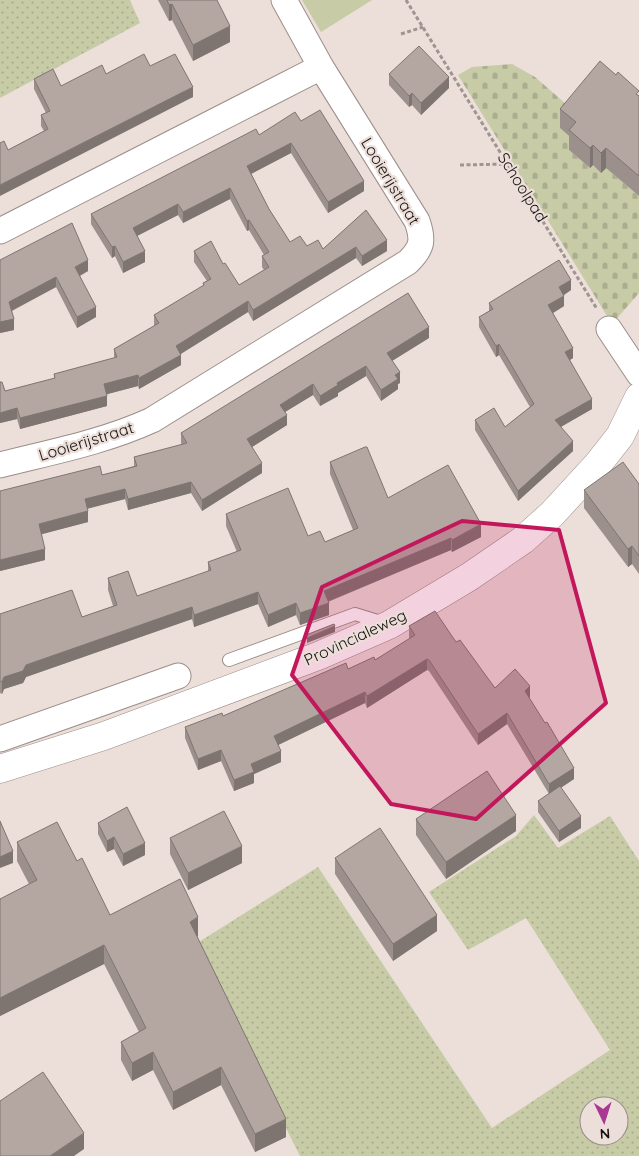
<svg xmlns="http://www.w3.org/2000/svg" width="639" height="1156" font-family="Quicksand,sans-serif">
<defs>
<pattern id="grass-dots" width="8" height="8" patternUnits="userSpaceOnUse" patternTransform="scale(1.25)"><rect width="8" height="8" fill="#c7cba6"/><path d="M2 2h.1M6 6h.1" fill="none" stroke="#aaad8e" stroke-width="1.8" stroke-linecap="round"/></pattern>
<pattern id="cemetery-stones" width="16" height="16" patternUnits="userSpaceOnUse" patternTransform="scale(1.25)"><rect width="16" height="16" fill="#c7cba6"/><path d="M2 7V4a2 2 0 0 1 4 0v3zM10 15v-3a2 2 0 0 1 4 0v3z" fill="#aaad8e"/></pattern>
</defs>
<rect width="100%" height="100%" fill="#ecded9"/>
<!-- grass -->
<path fill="url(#grass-dots)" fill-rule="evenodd" d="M0,0H130L140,23L0,98Z
M534,815L558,848L610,816L639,861V1156H300L194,945L318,867L492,1128L610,1050L526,918L468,950L429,892L516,836ZM589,1106H619V1136H589Z"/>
<!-- cemetery -->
<path fill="url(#cemetery-stones)" d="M512,64L535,77L574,111L560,128L575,142L569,150L590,168L593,165L601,172L606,168L639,196V293L612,324L458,75L472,67Z"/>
<!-- park -->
<path fill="#c7cba6" d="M302,0H372L321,32Z"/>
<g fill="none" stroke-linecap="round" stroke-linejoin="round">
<!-- lane casing -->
<g stroke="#9b8e8a" stroke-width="14">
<path id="lane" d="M229,660L355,614L384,623"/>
</g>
<!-- street casing -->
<g stroke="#9b8e8a" stroke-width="27">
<path id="street" d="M0,231L321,67
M609,329L639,374
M0,465C51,452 104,442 152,420L408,262C422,248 424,241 417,221L321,67L284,0
M0,739L178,676"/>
</g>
<!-- secondary casing -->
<g stroke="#9b8e8a" stroke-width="29">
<path id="secondary" d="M0,769L104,736L318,656L389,625L469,577L523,540L552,514L598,464L620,436L639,397"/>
</g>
<!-- path -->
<path stroke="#9e9490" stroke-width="3" stroke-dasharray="4 2.5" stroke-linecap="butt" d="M406,0L597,309
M401,34L423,27
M460,165L508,164"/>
<!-- lane -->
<use href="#lane" stroke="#fff" stroke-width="12"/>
<!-- street -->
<use href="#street" stroke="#fff" stroke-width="25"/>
<!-- secondary -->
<use href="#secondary" stroke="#fff" stroke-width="28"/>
</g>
<!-- wall -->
<path fill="#9b908b" d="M158,0H217L230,42L193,61L172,20L169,21Z
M150,66L193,97L8,150L44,131L41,126V115L46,113L34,89V79L61,86L106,74Z
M389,74L449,88L421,115L412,105L409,107L389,85Z
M616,75L639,96V196L606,168L601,173L593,165L590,168L569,150V136L560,128V109Z
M301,121L364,191L328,213L291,153L251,174L269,209L290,242L307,246L323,249L366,210L387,251L362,266L356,258L253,321L248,312L180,354L181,365L139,389L138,386L107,394V406L20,429L17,419L0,423V382L5,391L54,379V374L114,358V349L154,326V315L203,286V283L207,281L194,262V251L223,264L239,285L264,270L262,267V256L264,255L249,230L247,231L230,199L183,223L178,215L137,236L145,262L123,273L115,256L112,258L91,224V214L259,135Z
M0,260L88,271L80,276L96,317L77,328L56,287L12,311L14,330L0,333Z
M571,290L564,295V306L553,313L573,358L570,360L592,409L561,427L573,451L518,501L475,430V420L505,427L530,407L499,355L496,357L479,327V317L489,311V303Z
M429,338L392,361L400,383L398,384V389L381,401L366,376L338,393V396L320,406L313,395L285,412L287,425L252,447L262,473L202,511L191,493L128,510L125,499L87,509L88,522L41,534L45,560L0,571L102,475L134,466V457L182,445L181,443V433Z
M330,462L388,498L481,537L452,552L451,550L328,602L329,615L300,625L296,615L268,627L258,604L194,627L192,619L26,677L23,683L4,689L2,694L0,693V614L82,617L113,606L108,590V578L137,596L208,572V562L237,552L226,526V514L308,536L325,542L353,530L330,474Z
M639,484V574L632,564L628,567L584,508V490Z
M409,626L456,642L495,688L530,697L529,698L574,779L561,788L581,828L559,842L538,812V801L549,794L507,724L478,745L429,671L427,670L367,708L365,703L278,745L281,762L254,774V783L234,791L221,761L198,770L185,738V727L223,716L348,669L375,660L410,639L409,637Z
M416,819L516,831L446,879L416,835Z
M98,823L145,855L123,866L114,849L107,852L98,834Z
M170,838L242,863L188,890L170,854Z
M17,842L77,861L110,915L198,936L197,937L286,1137L255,1152L221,1085L173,1110L153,1070L132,1081L121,1060V1042L139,1032L104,964L0,1016V899L29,884L17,861Z
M335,858L437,931L393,961L335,874Z"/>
<!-- shaded-wall -->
<path fill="#7e7571" d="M172,4V20L169,21V5Z
M230,26V42L193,61V45Z
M449,77V88L421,115V103Z
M193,87V97L0,196V185Z
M412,93V105L409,107V96Z
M291,143V153L247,176V166Z
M593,145V165L590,168V148Z
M606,148V168L601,173V153Z
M364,181V191L328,213V202Z
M230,188V199L183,223V212Z
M178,204V215L133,238V228Z
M249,220V230L247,231V221Z
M387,240V251L362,266V256Z
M115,246V256L112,258V247Z
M356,247V258L253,321V310Z
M145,251V262L123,273V262Z
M88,260V271L75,278V267Z
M56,277V287L9,312V302Z
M571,280V290L559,298V287Z
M564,296V306L548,316V305Z
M248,301V312L176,357V346Z
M96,307V317L77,328V317Z
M14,319V330L0,333V322Z
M429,327V338L387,364V353Z
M499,344V355L496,357V346Z
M573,348V358L565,363V352Z
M181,355V365L139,389V378Z
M366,366V376L338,393V396L320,406V396L337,383Z
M400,372V383L398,384V389L381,401V390L395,375Z
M138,375V386L104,395V384Z
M313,384V395L280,415V405Z
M107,396V406L20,429V418Z
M592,399V409L555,430V420Z
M17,408V419L0,423V413Z
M287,415V425L247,450V439Z
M573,441V451L518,501V491Z
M262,463V473L202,511V500Z
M191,482V493L128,510V499Z
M125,489V499L85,509V499Z
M88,511V522L39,535V524Z
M481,524V537L452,552V540Z
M451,538V550L324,603V591Z
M632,546V564L628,567V549Z
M45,549V560L0,571V560Z
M258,592V604L194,627V615Z
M296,603V615L268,627V615Z
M329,603V615L300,625V613Z
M192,607V619L26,677L23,683L4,689L2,694V682L4,677L26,665Z
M335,626V632L307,643V638Z
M427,659V670L367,708V696Z
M530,686V697L525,702V691Z
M365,692V703L274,747V736Z
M507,713V724L478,745V734Z
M221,750V761L198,770V759Z
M281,751V762L254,774V783L234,791V780L251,764Z
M574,768V779L549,795V784Z
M516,815V831L446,879V862Z
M581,816V828L559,842V831Z
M114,837V849L107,852V841Z
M145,843V855L123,866V854Z
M242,846V863L188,890V873Z
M13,851V863L0,868V857Z
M437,915V931L393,961V944Z
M198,917V936L190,941V922Z
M104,945V964L0,1016V998Z
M153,1052V1070L132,1081V1063Z
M221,1067V1085L173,1110V1092Z
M286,1119V1137L255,1152V1134Z
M84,1133V1149L74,1156H50Z"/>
<!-- building -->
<path fill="#b4a7a2" stroke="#7e7571" d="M167,0H217L230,26L193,45L172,4L169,5Z
M419,46L449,77L421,103L412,93L409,96L389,74Z
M144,54L150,66L175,54L193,87L0,185V143L4,141L8,150L48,129L41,115L50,111L34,79L53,69L61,86L102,65L106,74Z
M600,61L616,75L618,72L639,91L636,94L639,96V176L606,148L601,153L593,145L590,148L569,130L576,122L560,109Z
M320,110L364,181L328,202L291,143L247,166L269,209L290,242L300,236L307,246L318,240L323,249L366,210L387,240L362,256L356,247L253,310L248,301L176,346L181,355L139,378L138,375L104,384L107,396L20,418L17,408L0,413V382H2L5,391L55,378L54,374L117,357L114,349L159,323L154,315L204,285L203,283L211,279L194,251L211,241L223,264L225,263L239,285L269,267L262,256L269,252L249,220L247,221L230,188L183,212L178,204L133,228L145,251L123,262L115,246L112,247L91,214L256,129L259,135L295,112L301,121Z
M72,223L88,260L75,267L96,307L77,317L56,277L9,302L14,319L0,322V260Z
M559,260L571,280L559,287L564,296L548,305L573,348L565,352L592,399L555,420L573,441L518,491L475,420L494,408L505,427L534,404L499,344L496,346L479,317L493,309L489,303Z
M408,293L429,327L387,353L400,372L395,375L398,379L381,390L366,366L337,383L338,385L320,396L313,384L280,405L287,415L247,439L262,463L202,500L191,482L128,499L125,489L85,499L88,511L39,524L45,549L0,560V491L100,466L102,475L137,466L134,457L187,443L181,433Z
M365,447H367L388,498L448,465L481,524L452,540L451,538L324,591L329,603L300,613L296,603L268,615L258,592L194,615L192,607L26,665L23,671L4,677L2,682L0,681V614L72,590L82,617L117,605L108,578L128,571L137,596L211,570L208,562L241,550L226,514L288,488L308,536L320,531L325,542L358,528L330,462Z
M623,462L639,484V556L632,546L628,549L584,490Z
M435,611L456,642L460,640L495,688L515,669L530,686L525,691L545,723L547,722L574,768L549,784L507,713L478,734L429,660L427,659L367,696L365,692L274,736L281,751L251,764L254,772L234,780L221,750L198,759L185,727L222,713L223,716L346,663L348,669L374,657L375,660L415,635L409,626Z
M334,624L335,626L307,638L306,635Z
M487,771L516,815L446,862L416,819Z
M560,786L581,816L559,831L538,801Z
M127,807L145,843L123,854L114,837L107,841L98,823Z
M224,811L242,846L188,873L170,838Z
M0,821L13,851L0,857Z
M57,822L77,861L82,858L110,915L180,879L198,917L190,922L286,1119L255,1134L221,1067L173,1092L153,1052L132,1063L121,1042L146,1028L104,945L0,998V899L37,880L17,842Z
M380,828L437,915L393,944L335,858Z
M43,1072L84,1133L50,1156H0V1101Z"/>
<!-- marked area -->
<path fill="#c2185b" fill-opacity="0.2" stroke="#c2185b" stroke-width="4" stroke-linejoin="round" d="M462,521L559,530L606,703L476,819L391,804L292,675L322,587Z"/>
<g text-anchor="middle" stroke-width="4.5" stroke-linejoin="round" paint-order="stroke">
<!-- street labels -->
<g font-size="16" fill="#161210" stroke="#ecded9">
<text transform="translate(391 181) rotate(59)" y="6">Looierijstraat</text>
<text transform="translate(523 187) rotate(58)" y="6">Schoolpad</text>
<text transform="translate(86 441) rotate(-17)" y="6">Looierijstraat</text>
<text transform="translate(355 637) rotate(-25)" y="6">Provincialeweg</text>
</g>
</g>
<!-- north arrow -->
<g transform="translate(604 1121) rotate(176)"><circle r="24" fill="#ecded9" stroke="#968c89"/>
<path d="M0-4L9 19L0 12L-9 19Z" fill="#aa3791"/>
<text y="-8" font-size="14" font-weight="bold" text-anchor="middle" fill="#161210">N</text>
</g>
</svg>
